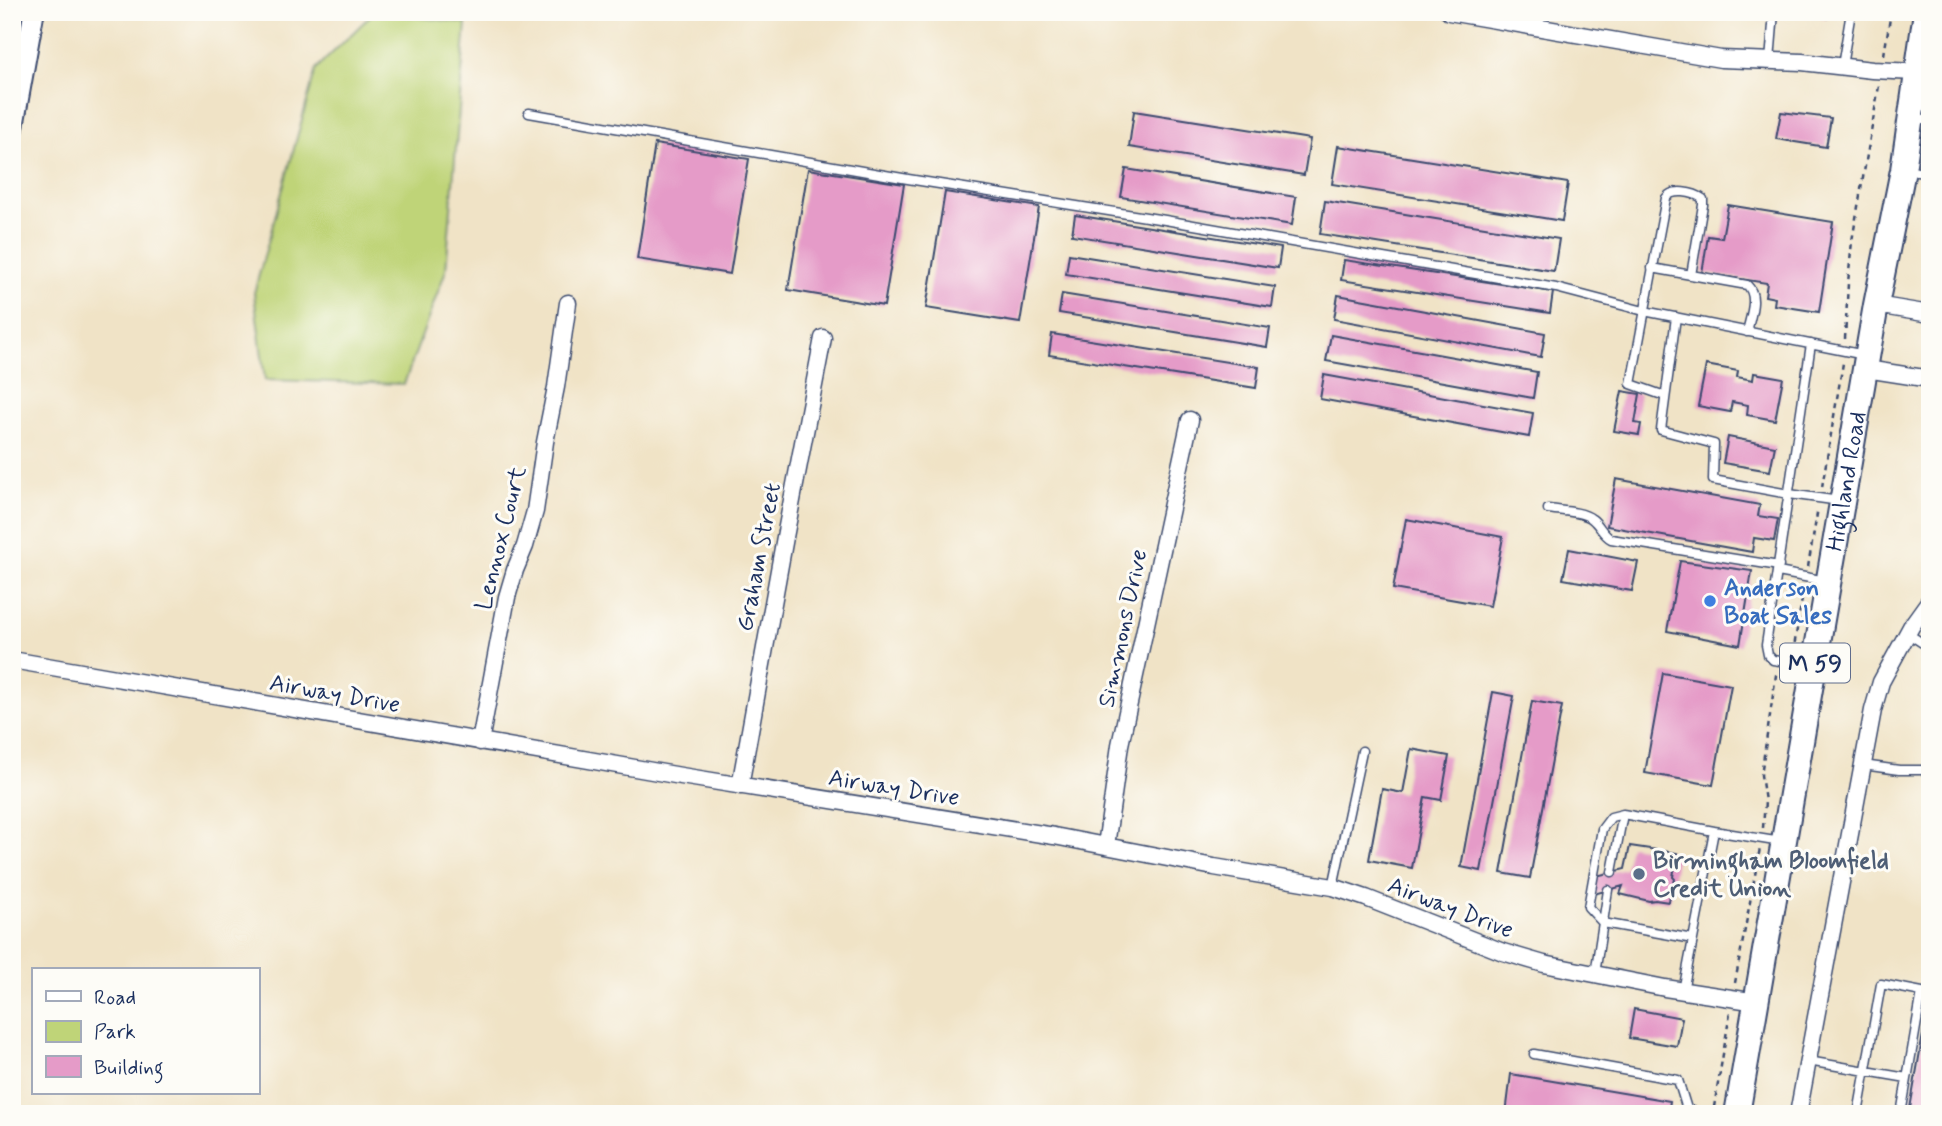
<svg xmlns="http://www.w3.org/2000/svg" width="1942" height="1126" font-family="Mynerve,sans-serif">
<rect width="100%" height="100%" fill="#fdfcf7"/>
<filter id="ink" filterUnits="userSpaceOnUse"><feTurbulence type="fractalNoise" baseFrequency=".0143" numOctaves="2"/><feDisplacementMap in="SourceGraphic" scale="14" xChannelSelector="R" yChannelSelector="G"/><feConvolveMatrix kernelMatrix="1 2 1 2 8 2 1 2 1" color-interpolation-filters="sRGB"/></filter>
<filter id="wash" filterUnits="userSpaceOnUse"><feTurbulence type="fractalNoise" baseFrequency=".00686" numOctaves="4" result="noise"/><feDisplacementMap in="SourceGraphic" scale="28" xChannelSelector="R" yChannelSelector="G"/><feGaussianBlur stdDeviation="1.57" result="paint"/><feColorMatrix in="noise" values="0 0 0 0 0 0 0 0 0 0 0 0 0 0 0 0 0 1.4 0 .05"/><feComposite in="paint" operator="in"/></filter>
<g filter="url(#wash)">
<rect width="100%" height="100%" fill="#f0e3c6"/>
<!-- green -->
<path fill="#bfd478" stroke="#6d826b" stroke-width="2" d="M374,12L466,23L446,270L404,384L265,380L254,293L316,69Z"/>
<g id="blocks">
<!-- building -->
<path fill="#e59bc8" d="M1801,12H1828L1827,18L1801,14Z
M1134,111L1310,139L1304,175L1129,147Z
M1781,112L1831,118L1826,147L1776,139Z
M655,144L749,159L730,274L637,259Z
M1338,146L1568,183L1562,221L1332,184Z
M808,169L904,184L884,306L788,290Z
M1126,169L1296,197L1292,225L1121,197Z
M945,192L1039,207L1020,323L926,308Z
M1325,201L1559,239L1554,271L1320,234Z
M1728,205L1833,222L1819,312L1774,305L1775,298L1765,296L1767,283L1702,273L1708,236L1722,238Z
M1075,215L1281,248L1278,268L1072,235Z
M1069,254L1275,287L1272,307L1066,274Z
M1344,260L1553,292L1550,313L1341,280Z
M1062,294L1270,328L1267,347L1059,313Z
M1338,295L1545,333L1541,357L1334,319Z
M1052,334L1259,367L1256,388L1049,355Z
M1331,335L1537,372L1533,398L1326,361Z
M1706,365L1738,371L1737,377L1753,380L1754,373L1783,378L1775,420L1747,415L1748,405L1732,402L1730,412L1698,406Z
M1324,375L1533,413L1529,437L1320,399Z
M1622,391L1640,394L1635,423L1641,424L1639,435L1614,431Z
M1728,437L1775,446L1770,471L1723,463Z
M1616,479L1760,505L1758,516L1778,519L1774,541L1754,538L1752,552L1607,526Z
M1406,519L1503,537L1490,606L1393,589Z
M1569,549L1638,562L1632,591L1563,579Z
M1680,561L1752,571L1740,645L1667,631Z
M1663,673L1731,685L1713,785L1645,773Z
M1493,692L1514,696L1481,871L1461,867Z
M1532,701L1562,706L1530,878L1501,873Z
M1411,749L1449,756L1441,800L1425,797L1412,868L1369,860L1382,789L1403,793Z
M1630,846L1677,853L1673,877L1675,879L1673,886L1671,887L1669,902L1655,900L1649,901L1620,894L1623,886L1594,894L1596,876L1625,869Z
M1928,1006H1930V1114H1909Z
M1634,1009L1682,1018L1677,1046L1629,1038Z
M1511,1074L1670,1101L1668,1114H1506Z"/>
</g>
</g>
<g filter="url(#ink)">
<use href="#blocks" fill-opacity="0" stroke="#3b4a6e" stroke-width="2"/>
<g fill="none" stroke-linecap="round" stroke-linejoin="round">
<!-- service casing -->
<g stroke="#3b4a6e" stroke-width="11">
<path id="service" d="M1770,61L1774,12
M1842,66L1851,12
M529,113L908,179L1165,220L1556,288L1644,311L1865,355
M1912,118L1930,121
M1905,170L1930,174
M1652,268L1691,275
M1676,317L1661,430L1714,444L1713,480L1789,494L1840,501
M1811,344L1766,645L1768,655L1773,660L1812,666
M1665,396L1631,384L1666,198C1672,188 1694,192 1703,199V205L1691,275L1747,285C1759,296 1750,317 1747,332
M1548,509C1561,511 1582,511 1592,519C1600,525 1602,534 1611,539L1779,566
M1778,572L1826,581
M1907,633L1930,648
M1863,765L1899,770H1930
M1612,872L1623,814
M1333,887L1362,751
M1693,939L1603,923L1588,907L1602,829L1611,817L1623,814L1714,831
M1595,974L1608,890
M1683,991L1714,831L1781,842
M1534,1054L1678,1080L1687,1109L1704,1114
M1808,1061L1907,1078
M1858,1114L1881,984L1922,992L1901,1114"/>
</g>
<!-- minor casing -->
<g stroke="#3b4a6e" stroke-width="19">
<path id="minor" d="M1449,12L1721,59L1802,62L1872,70L1916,72
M1876,305L1930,314
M1866,369L1930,379
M12,660L681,776L1054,836L1214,867L1333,887L1366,898L1503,952L1544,964L1665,988L1757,1002
M480,742L507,597L515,570L525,546L535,511L545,442L556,387L568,303
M740,786L785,537L823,338
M1106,846L1120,745L1190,420
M1798,1114L1873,710L1881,682L1912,625L1930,600"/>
</g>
<!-- tertiary casing -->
<g stroke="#3b4a6e" stroke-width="23">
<path id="tertiary" d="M12,135L34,12"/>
</g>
<!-- trunk casing -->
<g stroke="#3b4a6e" stroke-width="28">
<g id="trunk">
<path id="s1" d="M1737,1114L1876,305L1903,170L1926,12"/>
</g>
</g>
<!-- path -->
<path stroke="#3b4a6e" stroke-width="2.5" stroke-dasharray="5 5" stroke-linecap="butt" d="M1884,55L1891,12
M1845,339L1848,283L1852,241L1879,86
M1822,487L1843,363
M1808,567L1818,508
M1793,653L1804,587
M1763,828L1765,801L1761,775L1776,675L1778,672
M1735,983L1760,848
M1714,1107L1730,1013"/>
<!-- service -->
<use href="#service" stroke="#fff" stroke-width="8"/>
<!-- minor -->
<use href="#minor" stroke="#fff" stroke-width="16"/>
<!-- tertiary -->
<use href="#tertiary" stroke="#fff" stroke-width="19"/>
<!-- trunk -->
<use href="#trunk" stroke="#fff" stroke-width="24"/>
</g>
</g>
<!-- markers -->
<circle fill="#3f7fe0" stroke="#fdfcf7" stroke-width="2.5" cx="1710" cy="601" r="7"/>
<circle fill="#5c6f8a" stroke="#fdfcf7" stroke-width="2.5" cx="1639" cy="874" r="7"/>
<g text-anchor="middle" stroke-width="6" stroke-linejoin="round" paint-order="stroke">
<!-- shield labels -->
<rect fill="#fdfcf7" stroke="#5f6c8c" stroke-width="2" x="1780" y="643.5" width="70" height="39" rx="5"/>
<g font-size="23" font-weight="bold" fill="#1b2f5e">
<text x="1815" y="671">M 59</text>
</g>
<!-- street labels -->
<g font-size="24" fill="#1b2f5e" stroke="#fdfcf7">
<text dy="8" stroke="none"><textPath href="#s1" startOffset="642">Highland Road</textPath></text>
<text transform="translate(500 538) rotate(-76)" y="8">Lennox Court</text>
<text transform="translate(758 557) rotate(-79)" y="8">Graham Street</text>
<text transform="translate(1122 628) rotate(-78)" y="8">Simmons Drive</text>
<text transform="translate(335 693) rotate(10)" y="8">Airway Drive</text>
<text transform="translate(894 787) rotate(9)" y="8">Airway Drive</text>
<text transform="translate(1451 907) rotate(21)" y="8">Airway Drive</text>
</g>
<!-- shop labels -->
<g font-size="24" font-weight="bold" fill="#366cbe" stroke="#fdfcf7" text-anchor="start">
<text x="1724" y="595">Anderson<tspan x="1724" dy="28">Boat Sales</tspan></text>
</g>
<!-- service labels -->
<g font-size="24" font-weight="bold" fill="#4e5e75" stroke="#fdfcf7" text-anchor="start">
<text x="1653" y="868">Birmingham Bloomfield<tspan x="1653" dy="28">Credit Union</tspan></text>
</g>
</g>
<!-- margin -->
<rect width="1942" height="1126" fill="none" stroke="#fdfcf7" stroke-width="42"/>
<!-- legend -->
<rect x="32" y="968" width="228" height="126" fill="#fdfcf7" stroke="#a3aaba" stroke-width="2"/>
<rect x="46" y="991" width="35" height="10" fill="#ffffff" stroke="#a3aaba" stroke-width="2"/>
<text x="94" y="1004" font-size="21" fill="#1b2f5e">Road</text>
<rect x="46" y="1021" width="35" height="21" fill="#bfd478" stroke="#a3aaba" stroke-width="2"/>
<text x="94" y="1038" font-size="21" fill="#1b2f5e">Park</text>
<rect x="46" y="1056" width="35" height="21" fill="#e59bc8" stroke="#a3aaba" stroke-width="2"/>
<text x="94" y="1074" font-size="21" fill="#1b2f5e">Building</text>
</svg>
